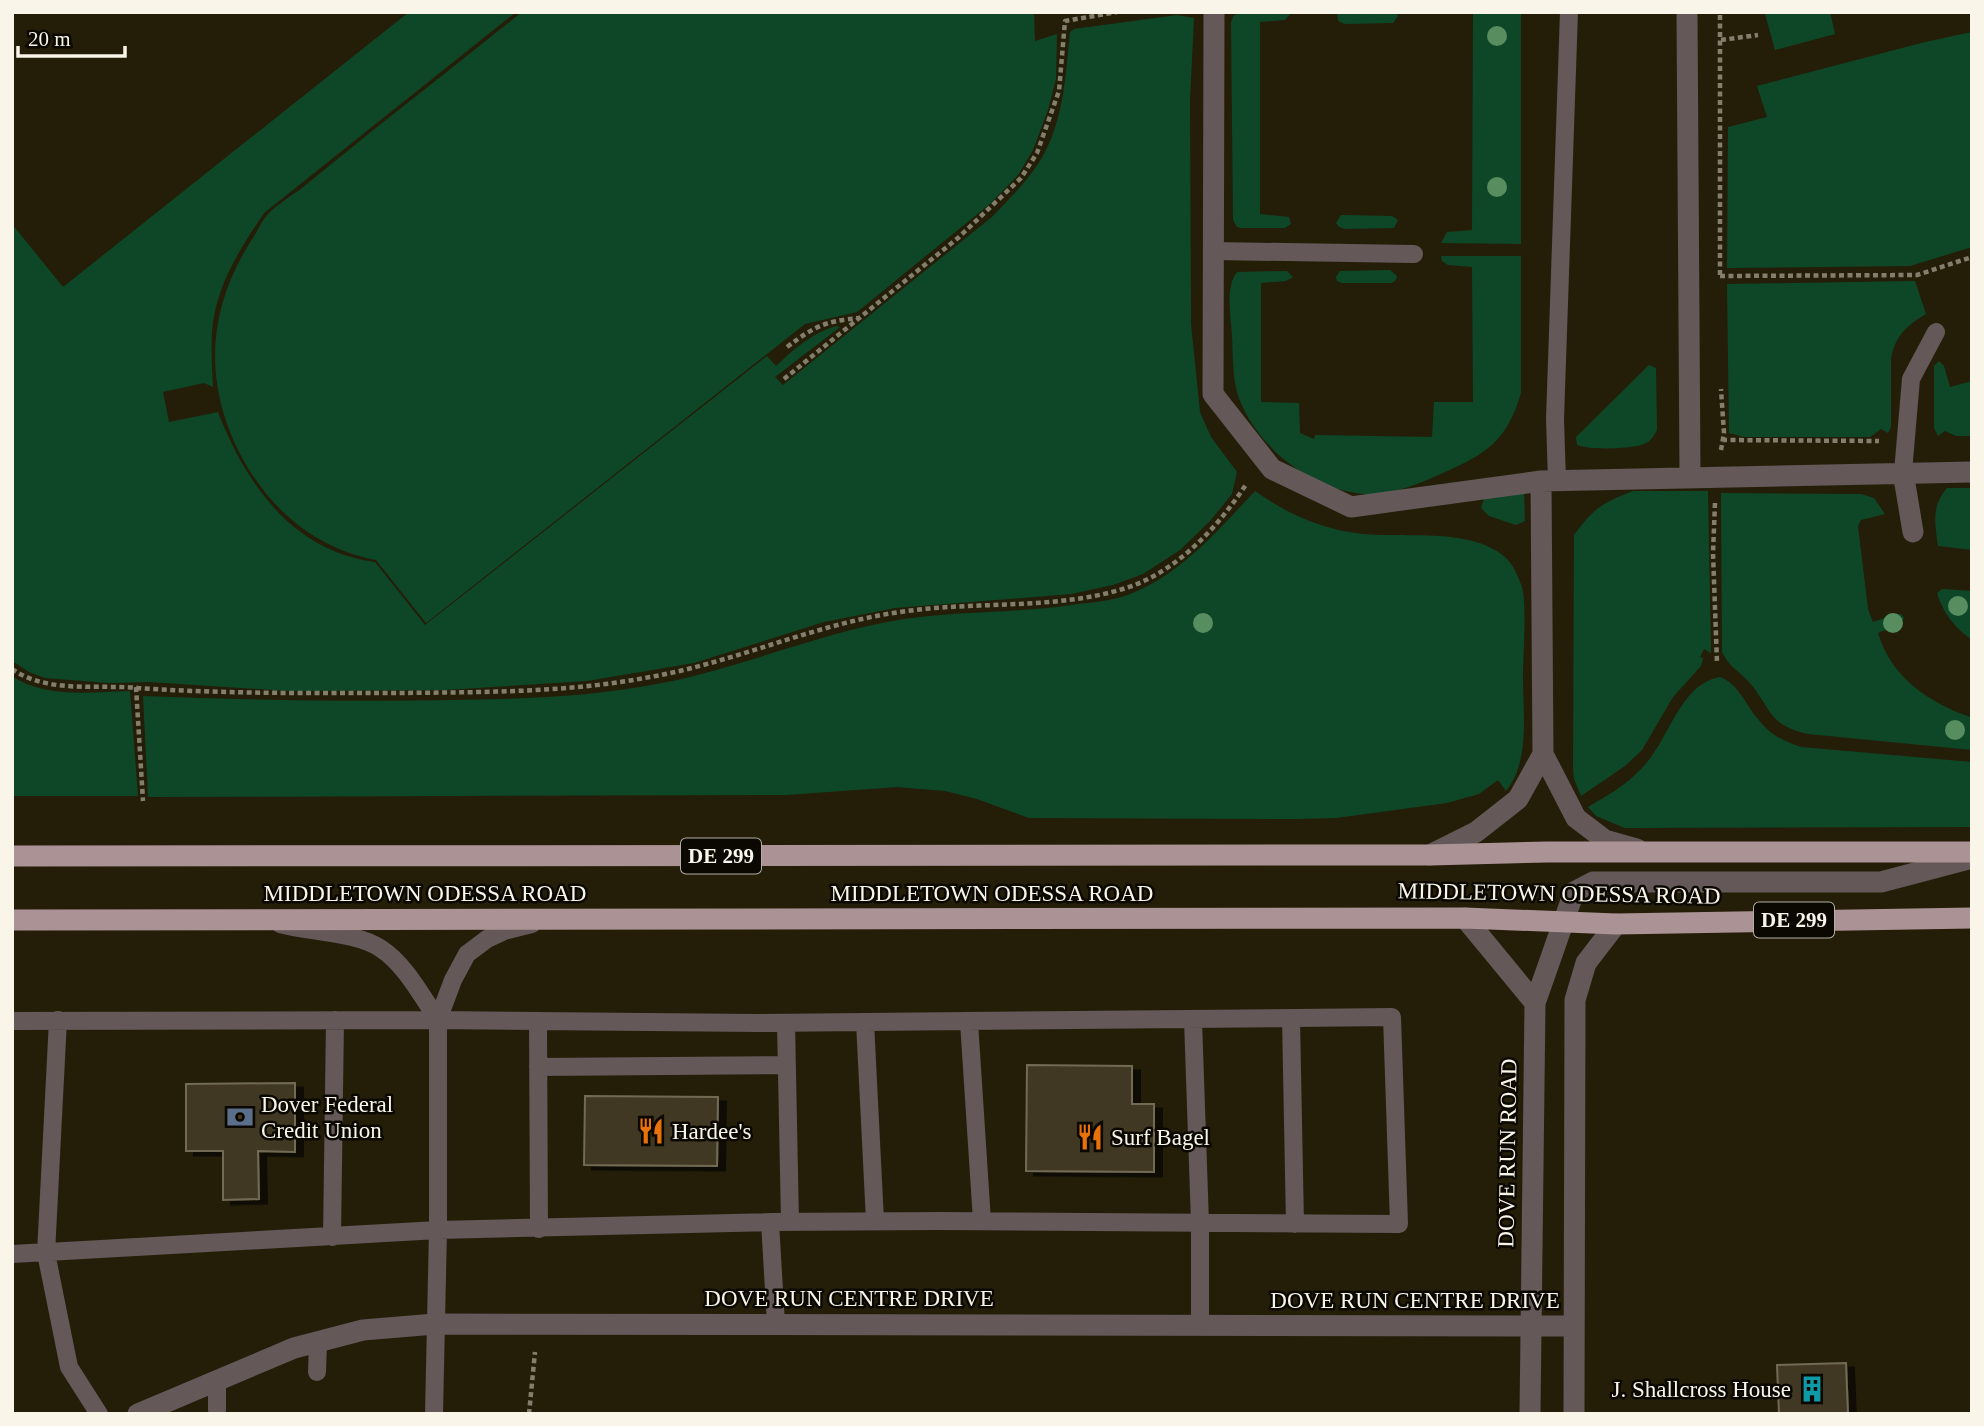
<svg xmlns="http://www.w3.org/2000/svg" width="1984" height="1426" font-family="'Times New Roman',serif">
<defs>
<filter id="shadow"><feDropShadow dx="8" dy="4.5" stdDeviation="0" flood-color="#0009"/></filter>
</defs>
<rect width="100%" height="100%" fill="#241e09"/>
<!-- grass -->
<path fill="#0e4727" d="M409,12H516L264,213C240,249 215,287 212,332C211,350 212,369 213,387L204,383L163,392L169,422L218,412C246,484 292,551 375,562L425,625L767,356L776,366C794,349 812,333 836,326L840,327L775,377L783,385L992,217C1010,198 1031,178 1044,154C1064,117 1066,72 1070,32L1074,29L1177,15L1194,18L1190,100L1191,324L1200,412L1211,437L1237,472L1232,494L1210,521L1180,550L1143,574L1113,585L1071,594L895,608L824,622L694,663L587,681L445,690L289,691L149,682L108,683L45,678L29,672L12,661V224L63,287Z
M522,12H1034L1035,41L1057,34L1056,79L1048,110L1033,150L1018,175L991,203L857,312L805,324L426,623L376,560C314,548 268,508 239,452C203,380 208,308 251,241C257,232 261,222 268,214C278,204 291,196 302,188C325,169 349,150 372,131C422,92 472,52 522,12Z
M1241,12H1292L1285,20L1260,22V214L1289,217L1291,224L1285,228H1241L1237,227L1233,220L1231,23L1233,16Z
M1337,12H1396L1398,16L1393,23L1345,24L1338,21Z
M1473,12H1521V244L1441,243L1447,232L1472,230Z
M1771,12H1830L1835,34L1775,50L1765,14Z
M1972,32V247L1910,266L1727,268L1728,127L1767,117L1757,86L1925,42Z
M1341,215L1392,216L1398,220L1394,228L1345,229L1339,227L1336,223Z
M1441,256H1521V393C1507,441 1486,454 1443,473C1421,483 1395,494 1371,494C1316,494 1258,449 1239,398C1232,379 1233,355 1232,335C1231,316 1225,287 1237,272L1287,271L1293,277L1286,281L1261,283V402L1299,403L1300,433L1314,439L1315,435L1432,437L1434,402H1473L1472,267L1448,265L1442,261Z
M1390,270L1397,276L1396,280L1392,283H1342L1337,281L1336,277L1340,271Z
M1915,281L1926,314C1907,325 1895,336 1891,359V427L1888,433L1881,429L1870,437H1744L1729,433L1727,284Z
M1939,361L1944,366L1950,387L1972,381V436H1956L1945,431L1938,436L1934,428V366Z
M1649,365L1656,368L1657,430C1653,438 1649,443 1641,445C1627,449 1589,450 1577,445L1576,437Z
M1947,488H1972V550L1938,546C1935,523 1931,507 1947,488Z
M1255,491C1287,514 1323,530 1363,534C1404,538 1475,527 1507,559C1514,566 1519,579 1522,587C1527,603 1523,658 1523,678C1523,713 1530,762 1506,791L1498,780L1479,794L1447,803L1336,818L1298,819L1029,818L977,799L945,791L897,787L787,795L148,797L143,696C247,700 349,702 453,700C522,699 593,697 662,683C744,667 821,632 904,619C962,611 1021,613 1078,604C1097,602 1118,600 1135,592C1183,572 1220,528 1255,491Z
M1524,491L1525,521L1516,525L1489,516L1481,508L1484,499Z
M1633,491H1708L1711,653L1704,649L1700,657L1703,658L1701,666L1673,697L1642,750L1625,766L1581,796L1574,779L1573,767L1574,535C1594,508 1602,503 1633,491Z
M1721,493L1861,494L1874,498L1885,514L1861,520L1858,526L1868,609L1873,622L1897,614H1901L1904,618L1902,623L1878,633C1891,677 1928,702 1970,717L1972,714V750L1808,734C1766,724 1773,709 1748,681C1736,668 1731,669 1722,652Z
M1942,589L1972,591V640C1955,628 1943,613 1937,593Z
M12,676C46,699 92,692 130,691L138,796H12Z
M1720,677C1739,684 1745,704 1758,719C1769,734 1783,741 1801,747L1972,762V827L1625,828L1596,816L1588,807C1607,796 1626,785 1641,769C1669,742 1679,684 1720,677Z"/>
<!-- building -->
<path fill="#413924" stroke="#726a53" stroke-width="2" filter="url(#shadow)" d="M1027,1065L1132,1066V1104H1154V1172L1026,1171Z
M295,1083V1152L258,1151L259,1199L223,1200V1151H186V1084Z
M585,1096L718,1097L717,1166L584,1165Z
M1846,1363L1848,1414H1779L1777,1365Z"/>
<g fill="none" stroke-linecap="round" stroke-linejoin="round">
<!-- path -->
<path stroke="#847f6d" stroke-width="4.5" stroke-dasharray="5 3.5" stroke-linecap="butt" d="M1721,40L1758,35
M1720,275V12
M1720,276L1917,275L1972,257
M787,347C815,326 825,321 860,318
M784,379L958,238L1021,178L1037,153L1059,91L1065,21L1117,12
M1722,440L1879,441
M1721,450L1724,433L1721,389
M1715,503L1713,553L1717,663
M12,669C48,694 97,684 138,688C225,694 311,693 398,693C482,692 567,693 650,677C737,662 819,622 907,611C980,601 1056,610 1126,588C1177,572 1219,526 1247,483
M136,687L143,801
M529,1414L535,1352"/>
<!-- lane -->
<path stroke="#645859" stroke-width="18" d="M1213,251L1414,254
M1903,472L1911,379L1936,332
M1557,481L1555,419L1569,12
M280,924C309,932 356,932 380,948C405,964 421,995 438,1020
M1291,1019L1295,1224
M58,1020L46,1253L69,1367L99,1414
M1193,1020L1200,1223V1326
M12,1021L438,1020L757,1023L1392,1017L1399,1224L940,1221L770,1222L438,1230L12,1254
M538,1021L539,1229
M865,1022L875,1221
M969,1022L982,1221
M786,1023L790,1222
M538,1067L787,1065
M770,1222L776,1324
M332,1237L335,1020
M317,1372L318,1342
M217,1381V1410
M434,1414L438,1230V1020L453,980L467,954L487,939L504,931L532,924"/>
<!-- street -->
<path stroke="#645859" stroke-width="21" d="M1214,12L1213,394L1272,469L1351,507L1541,481L1972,472
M1687,12L1690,477
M1903,472L1913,532
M1541,481L1543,754L1576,818L1605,840L1637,849
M1430,855L1476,832L1518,799L1543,754
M1465,918L1535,1003L1530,1414
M1535,1003L1574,892L1593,882H1881L1972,858
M138,1414L294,1348L363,1330L435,1324L1574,1326
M1574,1414L1575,1000L1586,963L1616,924"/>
<!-- primary -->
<path stroke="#ab9295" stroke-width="21" d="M12,856L1430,855L1547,852H1972
M12,920L1465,918L1616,924L1972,918"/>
</g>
<!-- trees -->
<g fill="#578d5f">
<circle cx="1497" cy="36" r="10"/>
<circle cx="1497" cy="187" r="10"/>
<circle cx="1958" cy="606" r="10"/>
<circle cx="1203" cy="623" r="10"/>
<circle cx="1893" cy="623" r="10"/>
<circle cx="1955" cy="730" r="10"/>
</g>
<!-- icons -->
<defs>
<g id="bank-bare" transform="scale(2.1)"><path d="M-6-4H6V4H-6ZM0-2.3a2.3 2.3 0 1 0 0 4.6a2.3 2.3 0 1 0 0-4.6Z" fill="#5c6f8a" stroke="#0b0802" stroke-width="2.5" paint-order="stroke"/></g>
<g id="restaurant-bare" transform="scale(2.1)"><path d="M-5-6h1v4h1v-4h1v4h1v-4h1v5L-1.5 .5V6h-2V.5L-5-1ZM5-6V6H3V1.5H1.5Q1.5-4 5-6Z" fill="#e8710a" stroke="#0b0802" stroke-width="2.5" paint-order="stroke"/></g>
<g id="building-bare" transform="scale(2.1)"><path d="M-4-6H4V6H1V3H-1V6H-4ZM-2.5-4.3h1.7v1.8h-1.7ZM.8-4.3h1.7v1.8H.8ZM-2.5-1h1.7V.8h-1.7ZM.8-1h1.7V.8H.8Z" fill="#0f9aa8" stroke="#0b0802" stroke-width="2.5" paint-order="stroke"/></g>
</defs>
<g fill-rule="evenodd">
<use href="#bank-bare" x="240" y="1117"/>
<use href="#restaurant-bare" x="651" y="1131"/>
<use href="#restaurant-bare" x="1090" y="1137"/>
<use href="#building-bare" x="1812" y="1389"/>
</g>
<g text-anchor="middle" stroke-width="5" stroke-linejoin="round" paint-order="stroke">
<!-- shield labels -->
<g fill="#0b0802" stroke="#b2aea3" stroke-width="2">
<rect x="681" y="838.5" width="80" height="35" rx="5"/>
<rect x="1754" y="902.5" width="80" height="35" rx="5"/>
</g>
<g font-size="21" font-weight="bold" fill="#f9f5e8">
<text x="721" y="863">DE 299</text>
<text x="1794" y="927">DE 299</text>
</g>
<!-- street labels -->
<g font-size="23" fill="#f9f5e8" stroke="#0b0802">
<text x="425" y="901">MIDDLETOWN ODESSA ROAD</text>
<text x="992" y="901">MIDDLETOWN ODESSA ROAD</text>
<text transform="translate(1559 893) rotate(1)" y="8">MIDDLETOWN ODESSA ROAD</text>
<text transform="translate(1507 1153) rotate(-89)" y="8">DOVE RUN ROAD</text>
<text x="849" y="1306">DOVE RUN CENTRE DRIVE</text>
<text x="1415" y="1308">DOVE RUN CENTRE DRIVE</text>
</g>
<!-- poi labels -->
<g font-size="23" fill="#f9f5e8" stroke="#0b0802" text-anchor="start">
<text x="261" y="1112">Dover Federal<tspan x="261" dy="26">Credit Union</tspan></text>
<text x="672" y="1139">Hardee's</text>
<text x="1111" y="1145">Surf Bagel</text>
<text x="1791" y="1397" text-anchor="end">J. Shallcross House</text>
</g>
</g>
<!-- border -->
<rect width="1984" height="1426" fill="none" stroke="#f9f5e8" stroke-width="28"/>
<!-- scale -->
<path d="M18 46v10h107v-10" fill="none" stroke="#f9f5e8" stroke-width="3.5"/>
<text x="28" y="46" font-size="21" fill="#f9f5e8" stroke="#0b0802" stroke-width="5" paint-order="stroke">20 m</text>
</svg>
